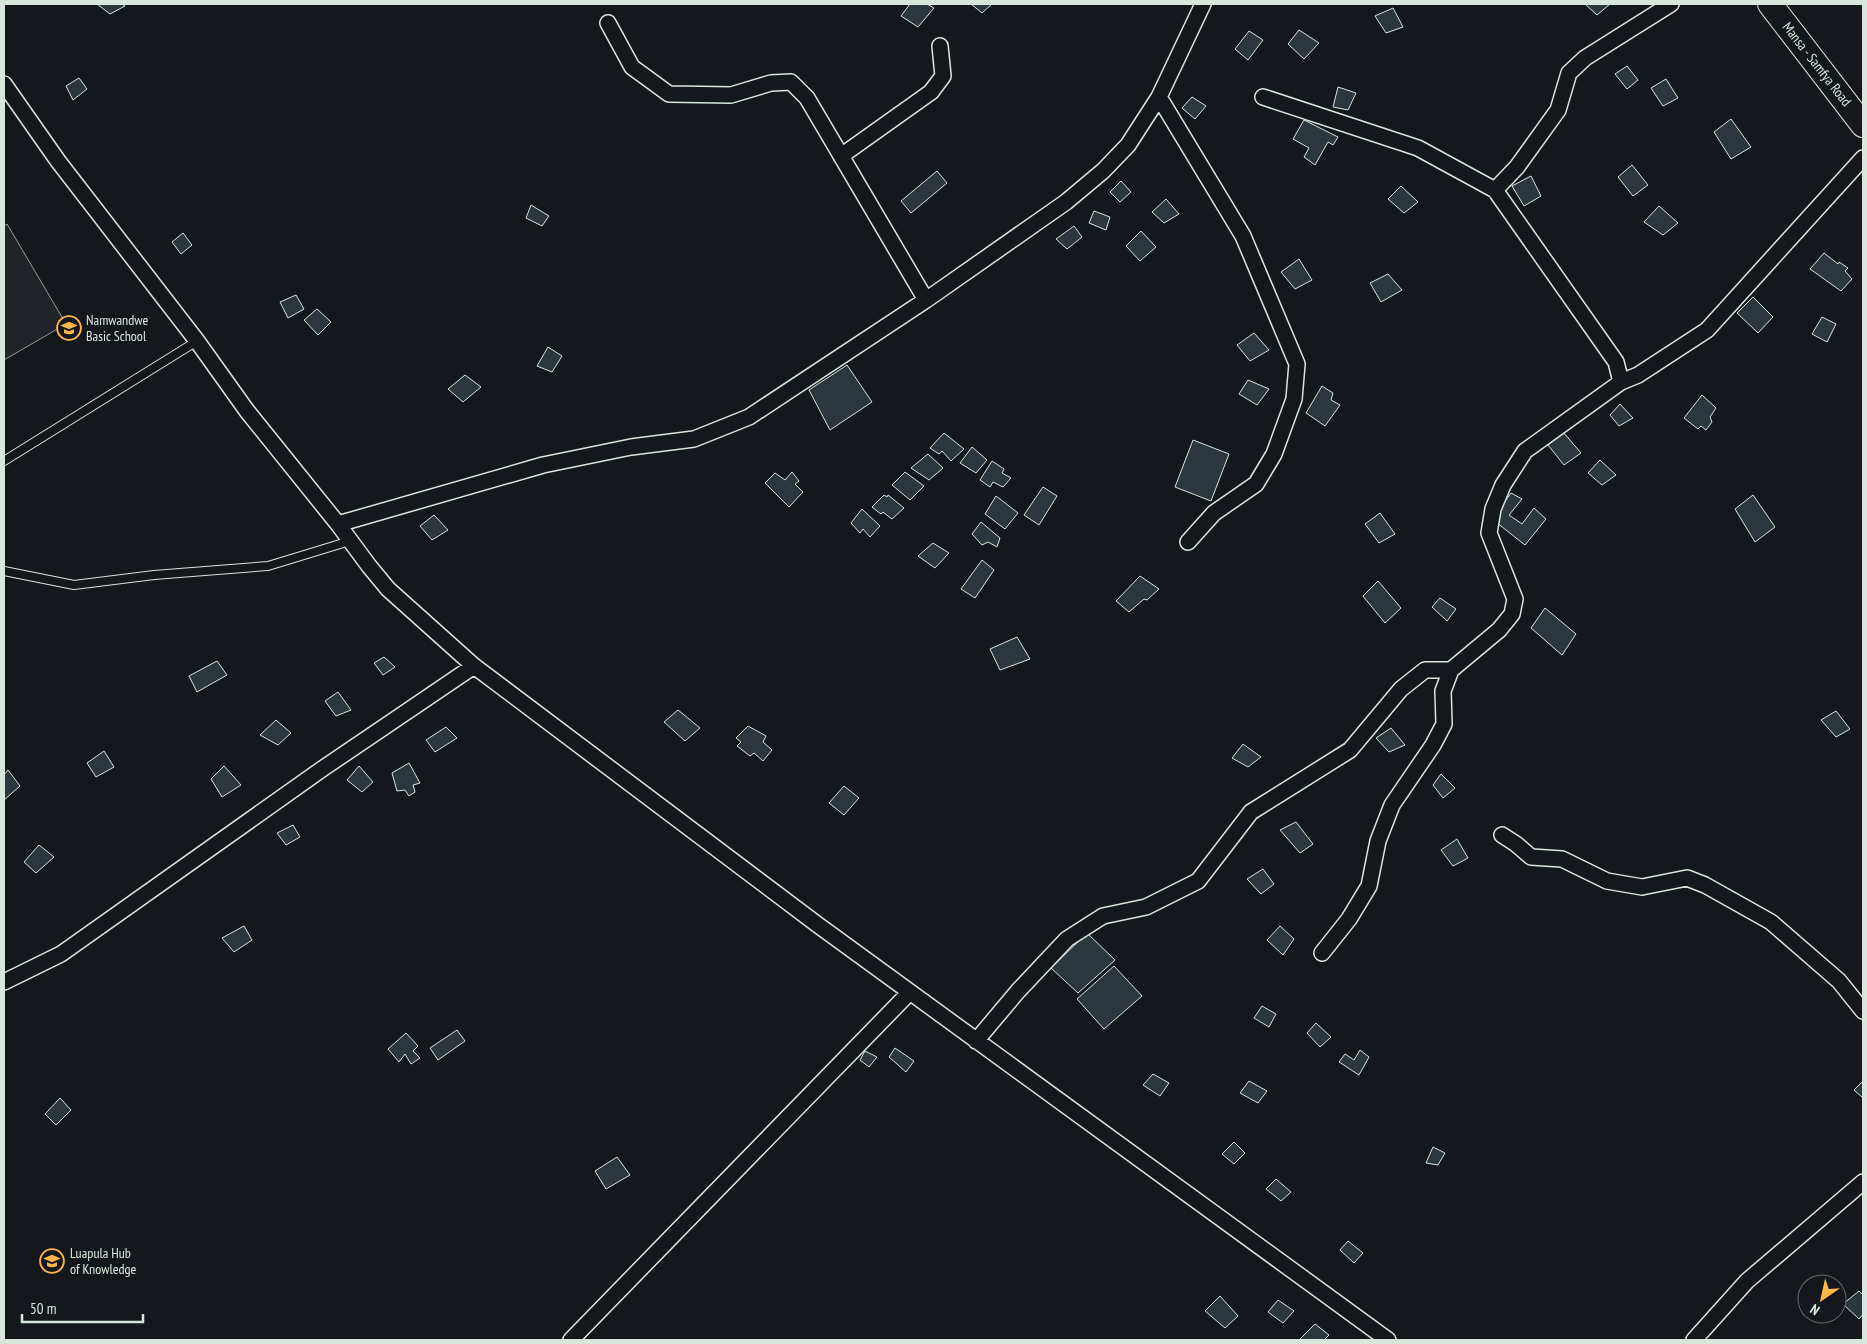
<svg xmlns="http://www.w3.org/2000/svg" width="1867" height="1344" font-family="'PT Sans Narrow',sans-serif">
<rect width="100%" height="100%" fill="#14181c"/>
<!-- green -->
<path fill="#202428" stroke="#939e99" d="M7,224L66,324L4,360V226Z"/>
<!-- building -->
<path fill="#2c363c" stroke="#d8e6dc" d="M97,4H122L125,6L110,14Z
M910,4H927L934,8L918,27L901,16Z
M971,4H992L982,13Z
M1585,4H1610L1597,15Z
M1393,8L1403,27L1386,33L1375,16Z
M1299,30L1319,43L1304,59L1288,44Z
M1249,31L1263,40L1248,60L1235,49Z
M1627,66L1638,80L1627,89L1615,74Z
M79,78L87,89L73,100L66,86Z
M1666,79L1678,98L1663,106L1651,88Z
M1338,87L1356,93L1348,110L1333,107Z
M1192,97L1206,106L1195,119L1182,108Z
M1731,119L1751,147L1731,159L1714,132Z
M1304,120L1338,137L1333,145L1328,142L1315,165L1304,157L1309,148L1293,139Z
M1632,165L1648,185L1633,196L1618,177Z
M937,171L947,183L911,213L901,201Z
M1531,176L1541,196L1524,206L1512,186Z
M1121,181L1131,192L1120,202L1110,192Z
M1401,186L1418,202L1404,213L1388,199Z
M1166,199L1179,214L1164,223L1152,212Z
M531,205L549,216L542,226L526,218Z
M1659,206L1678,223L1663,235L1644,222Z
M1094,211L1110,217L1106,230L1089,223Z
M1074,226L1082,237L1067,249L1056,239Z
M1141,231L1156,247L1140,261L1126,246Z
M183,233L192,245L181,254L172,242Z
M1824,253L1838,264L1839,262L1848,268L1845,271L1852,279L1841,291L1810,269Z
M1299,259L1312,280L1295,289L1281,272Z
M1388,274L1402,290L1381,302L1370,283Z
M296,295L304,309L288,318L280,302Z
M1753,297L1773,317L1758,333L1737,313Z
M317,309L331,322L318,335L304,320Z
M1822,317L1836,324L1827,342L1812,334Z
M1254,333L1269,350L1250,361L1237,345Z
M548,347L562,356L552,372L537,366Z
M847,365L872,402L830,430L809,390Z
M465,375L481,387L463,402L448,389Z
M1248,380L1269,389L1257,405L1239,394Z
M1322,386L1333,393L1331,400L1340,405L1325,426L1306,413Z
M1702,395L1716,408L1710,417L1712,422L1706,430L1701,426L1698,429L1684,418Z
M1620,404L1633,418L1619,426L1610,415Z
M1563,432L1581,453L1564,465L1548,445Z
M944,433L964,449L951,461L942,451L939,454L930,448Z
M1193,440L1229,454L1211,501L1175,487Z
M972,447L987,460L976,473L960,463Z
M928,454L943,468L929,480L911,468Z
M1600,460L1616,475L1602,485L1588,473Z
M992,461L1004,469L1002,473L1011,478L1003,487L993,482L990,487L980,480Z
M792,472L799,481L795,484L803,492L789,507L765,483L775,473L785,480Z
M905,472L924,486L910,500L892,485Z
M1043,487L1057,496L1039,525L1024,515Z
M1511,493L1522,499L1509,515L1522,524L1534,508L1546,519L1525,545L1492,519Z
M884,495L887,497L888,495L904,508L892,519L883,512L881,514L872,507Z
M1753,495L1775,527L1755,542L1735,509Z
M996,496L1018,513L1005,529L985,514Z
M862,509L880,526L870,537L863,529L860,533L851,523Z
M1380,513L1395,534L1379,543L1365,524Z
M434,515L448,530L432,540L420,526Z
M981,522L1000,538L997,547L988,542L982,545L972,534Z
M933,543L949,553L935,568L918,556Z
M982,560L994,570L975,598L961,589Z
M1140,576L1159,589L1147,600L1144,599L1129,612L1116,601Z
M1378,581L1401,608L1385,623L1363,596Z
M1440,598L1456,609L1447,621L1432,607Z
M1545,608L1576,634L1562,655L1531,628Z
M1017,637L1030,659L1000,670L990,649Z
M384,657L395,667L383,675L374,663Z
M217,661L227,675L197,692L189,676Z
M338,692L351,710L336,716L325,701Z
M678,710L700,728L685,741L664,722Z
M1836,711L1850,729L1836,737L1821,720Z
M276,720L291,733L278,745L260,735Z
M748,726L766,736L763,742L772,750L763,761L754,753L750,756L737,746L741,742L736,738Z
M446,727L457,738L435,752L426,740Z
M1391,728L1405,745L1389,752L1376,738Z
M1243,744L1261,757L1248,767L1232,758Z
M104,751L114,767L96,777L87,763Z
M409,763L420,783L413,785L415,792L409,796L405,790L397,791L392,773Z
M224,766L241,785L222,797L211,779Z
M359,766L373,782L362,792L347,780Z
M8,770L20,786L4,800V775Z
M1441,774L1455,788L1443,798L1433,785Z
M844,786L859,798L844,815L829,803Z
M1296,822L1313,844L1300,853L1280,830Z
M293,825L300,837L286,845L277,833Z
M1457,839L1468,858L1453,866L1441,850Z
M39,845L54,857L36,873L24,862Z
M1263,869L1274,884L1261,894L1247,879Z
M244,926L252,940L234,952L222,938Z
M1280,926L1294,939L1283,955L1267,940Z
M1087,933L1115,960L1078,993L1051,968Z
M1114,966L1142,996L1104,1029L1077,999Z
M1262,1006L1276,1014L1269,1027L1254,1018Z
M1316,1023L1331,1037L1320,1047L1307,1033Z
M457,1030L465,1041L438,1060L430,1048Z
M406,1033L418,1046L413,1051L420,1058L411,1064L405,1054L399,1062L388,1049Z
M895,1048L914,1061L906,1072L889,1057Z
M1360,1050L1369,1057L1359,1075L1339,1062L1345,1054L1354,1060Z
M865,1051L877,1057L869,1067L860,1060Z
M1153,1074L1169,1083L1160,1096L1143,1085Z
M1249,1081L1267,1091L1258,1103L1240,1093Z
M1863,1081V1098L1854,1090Z
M60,1098L71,1110L56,1125L45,1114Z
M1234,1142L1245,1153L1234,1164L1222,1154Z
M1433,1147L1445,1153L1438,1165L1426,1163Z
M617,1157L630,1175L606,1189L595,1171Z
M1276,1179L1291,1192L1281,1201L1266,1189Z
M1348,1241L1363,1253L1354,1263L1340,1250Z
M1859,1291L1863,1295V1314L1859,1319L1843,1304Z
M1220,1296L1238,1316L1225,1328L1205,1311Z
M1278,1300L1294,1311L1283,1323L1268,1312Z
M1315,1324L1329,1335L1324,1340H1299Z"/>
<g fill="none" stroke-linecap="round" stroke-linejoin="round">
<!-- lane casing -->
<g stroke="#d8e6dc" stroke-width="10">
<path id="lane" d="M4,461L197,341
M4,571L74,585L154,575L268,566L350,541"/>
</g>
<!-- street casing -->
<g stroke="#d8e6dc" stroke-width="18">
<path id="street" d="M608,23L632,67L669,94L731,95L771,83L791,82L807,98L926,300
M4,84L58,161L197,341L247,411L338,524L543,465L631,447L694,439L749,417L926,300L1066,202L1103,171L1128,145L1159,97L1203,4
M1159,97L1243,236L1297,364L1294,399L1274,454L1256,484L1214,513L1188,542
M1263,97L1418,148L1495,190L1616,362L1621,382L1638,375L1707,330L1863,158
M841,156L931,92L943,76L940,46
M1495,190L1517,167L1558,110L1569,73L1585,58L1671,4
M338,524L369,566L388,589L474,666L818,925L1388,1340
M1502,835L1516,844L1531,857L1562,859L1607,881L1642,887L1687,878L1705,885L1771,922L1839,981L1863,1011
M1322,953L1349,919L1369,886L1378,841L1392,805L1433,745L1444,724L1443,691L1451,670L1499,630L1512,614L1515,599L1489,533L1493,509L1503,485L1525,451L1621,382
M4,982L61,954L325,767L474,666
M976,1041L1018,991L1067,939L1103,916L1146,907L1198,881L1251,812L1350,750L1401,689L1425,670H1451
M571,1340L910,992
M1694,1340L1747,1281L1863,1182"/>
</g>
<!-- primary casing -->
<g stroke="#d8e6dc" stroke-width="26">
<path id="primary" d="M1770,4L1863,125"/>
</g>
<!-- lane -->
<use href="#lane" stroke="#14181c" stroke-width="8"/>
<!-- street -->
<use href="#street" stroke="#14181c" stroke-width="15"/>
<!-- primary -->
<use href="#primary" stroke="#14181c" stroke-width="24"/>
</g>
<!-- icons -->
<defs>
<g id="school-ring" transform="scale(1.25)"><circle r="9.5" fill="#14181c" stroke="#ffb74d" stroke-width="1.5"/><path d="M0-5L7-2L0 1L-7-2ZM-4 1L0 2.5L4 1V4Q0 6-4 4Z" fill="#ffb74d"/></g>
<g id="university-ring" transform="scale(1.25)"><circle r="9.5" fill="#14181c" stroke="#ffb74d" stroke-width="1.5"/><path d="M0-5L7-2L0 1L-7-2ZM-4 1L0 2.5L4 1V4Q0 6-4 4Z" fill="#ffb74d"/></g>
</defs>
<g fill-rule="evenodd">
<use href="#school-ring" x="69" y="328"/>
<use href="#university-ring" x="52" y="1261"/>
</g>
<g text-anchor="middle" stroke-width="4" stroke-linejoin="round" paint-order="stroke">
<!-- street labels -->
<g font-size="14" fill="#d8e6dc" stroke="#14181c">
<text transform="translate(1817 64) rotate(52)" y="5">Mansa - Samfya Road</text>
</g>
<!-- poi labels -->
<g font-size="14" fill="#d8e6dc" stroke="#14181c" text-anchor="start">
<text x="86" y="325">Namwandwe<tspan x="86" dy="16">Basic School</tspan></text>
<text x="70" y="1258">Luapula Hub<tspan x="70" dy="16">of Knowledge</tspan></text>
</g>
</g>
<!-- border -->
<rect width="1867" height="1344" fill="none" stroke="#d8e6dc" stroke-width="10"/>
<!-- north arrow -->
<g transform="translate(1822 1299) rotate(214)"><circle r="24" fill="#14181c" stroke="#626a69"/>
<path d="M0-4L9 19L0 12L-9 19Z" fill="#ffb74d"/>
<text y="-8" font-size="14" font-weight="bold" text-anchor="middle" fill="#d8e6dc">N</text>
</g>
<!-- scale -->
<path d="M22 1314v8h121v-8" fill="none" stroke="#d8e6dc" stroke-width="2.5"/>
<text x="30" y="1314" font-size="15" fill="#d8e6dc" stroke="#14181c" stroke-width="4" paint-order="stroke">50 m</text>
</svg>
